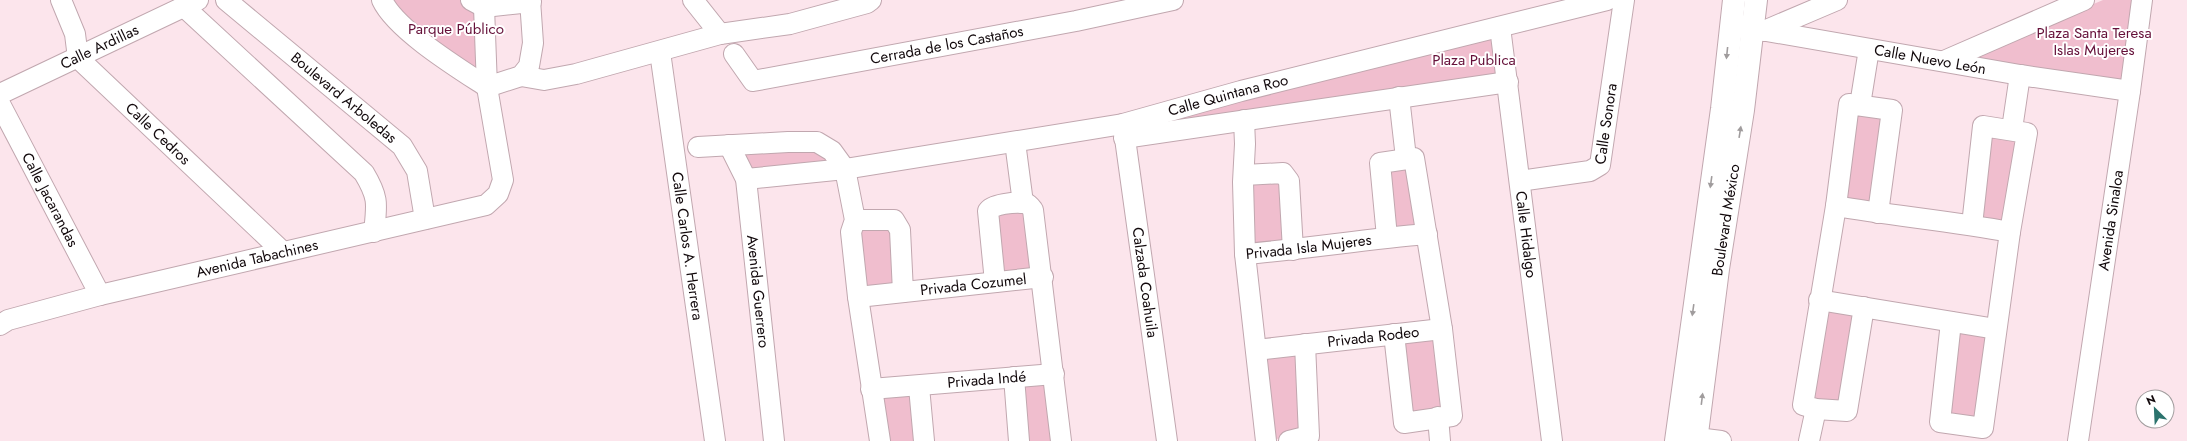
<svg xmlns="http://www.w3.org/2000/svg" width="2187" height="441" font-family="Jost,sans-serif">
<rect width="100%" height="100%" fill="#fce5ec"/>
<!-- green -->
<path fill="#f0bece" d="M383,0H471L484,7L487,87Z
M2103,0H2133L2124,81L1963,59Z
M1498,32L1503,78L1128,134L1241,95Z
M1851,107L1890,112L1875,211L1838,204Z
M1985,129L2025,136L2008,229L1976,223Z
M815,144L840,167L746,176L732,146Z
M1414,159L1426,233L1388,237L1381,163Z
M1282,175L1292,248L1247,252L1246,177Z
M1028,210L1036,273L999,277L994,213Z
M856,222L891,224L897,288L861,293Z
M1820,303L1861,311L1844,407L1805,403Z
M1953,325L1989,334L1981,425L1943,419Z
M1439,331L1451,414L1406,421L1396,336Z
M1303,347L1307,435L1268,440L1258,352Z
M1052,376L1056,441H1020L1017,379Z
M916,390L920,441H883L875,391Z"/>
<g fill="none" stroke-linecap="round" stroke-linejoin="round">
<!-- minor casing -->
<g stroke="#c1a7af" stroke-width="22">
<g id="minor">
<path id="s1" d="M61,0L75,34L78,58L283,252"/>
<path id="s2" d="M226,0L402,146L417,171L425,219"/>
<path d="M471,0L484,7L531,2"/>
<path d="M693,0L720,34"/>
<path d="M183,6L364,173C379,198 377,204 374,232"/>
<path d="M484,7L487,87L521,76L529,66L533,43L530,0"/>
<path id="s3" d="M1738,26L2020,75L2130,91"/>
<path id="s4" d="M1500,27L1552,441"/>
<path d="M1764,31L1837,0"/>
<path id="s5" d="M660,52L715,441"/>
<path id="s6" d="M734,54L753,81L1076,21L1173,0"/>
<path d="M1944,61L2084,0"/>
<path d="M521,76L544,80L576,74L720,34L790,24L867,3L871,0"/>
<path id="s7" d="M0,94L198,0"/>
<path d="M1399,97L1406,158"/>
<path id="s8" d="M0,104L100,295"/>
<path d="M1860,105L1869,49"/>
<path d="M1244,120L1245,144L1243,182L1245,254L1266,441"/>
<path id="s9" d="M1123,124L1167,441"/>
<path d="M2012,129L2020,75"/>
<path d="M1124,138L1508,82"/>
<path d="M1015,142L1023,203"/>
<path id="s10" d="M729,145L746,179L774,441"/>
<path d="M698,147L788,142H817L832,151L845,169L855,220L851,232L858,297L880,441"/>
<path d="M1244,175L1283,173L1289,181L1293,250"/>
<path id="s11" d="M746,179L845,169L1123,124L1241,91L1607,0"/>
<path id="s12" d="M1520,181L1590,171L1600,165L1624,0"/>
<path d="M1836,206C1894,216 1952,221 2010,232"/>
<path d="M855,220H894L900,230L903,292"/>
<path d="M1387,237L1380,163L1414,158L1442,329L1452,416L1404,423L1394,334"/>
<path id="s13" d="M1245,254C1306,249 1366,239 1427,234"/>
<path d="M995,282L988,211C992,204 1015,202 1023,203C1028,203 1030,206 1033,210L1061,441"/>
<path id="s14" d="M858,297L1043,277"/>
<path d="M1819,300L1996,329"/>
<path d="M1864,307L1847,411L1816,409L1803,405L1836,206L1849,104L1892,110L1878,213"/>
<path d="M1951,322L1940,422L1983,428L2010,232L2027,133L1983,126L1972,225"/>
<path id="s15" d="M0,325L8,320L100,295L486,205L498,194L503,180L487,87C458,68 396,30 382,0"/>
<path id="s16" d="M1256,350L1442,329"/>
<path d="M1014,377L1019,441"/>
<path d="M919,387L924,441"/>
<path id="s17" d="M871,389L1054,374"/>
<path d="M1438,417L1440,441"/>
<path d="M1680,439L1697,438L1721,441"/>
<path d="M1289,441L1309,436L1305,344"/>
<path d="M1809,441L1816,409"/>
<path id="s18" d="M2078,441L2130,91L2142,0"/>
</g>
</g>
<!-- major casing -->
<g stroke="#c1a7af" stroke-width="24">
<g id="major">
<path d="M1676,441L1722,109L1734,0"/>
<path id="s19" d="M1696,441L1718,269L1743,110L1756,0"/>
</g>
</g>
<!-- minor -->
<use href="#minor" stroke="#fff" stroke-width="20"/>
<!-- major -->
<use href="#major" stroke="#fff" stroke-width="22"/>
</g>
<!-- one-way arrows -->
<defs><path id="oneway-solid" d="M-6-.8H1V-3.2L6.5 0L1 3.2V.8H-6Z"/></defs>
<g fill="#a09c9d">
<use href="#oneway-solid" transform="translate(1727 53) rotate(96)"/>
<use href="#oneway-solid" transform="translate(1740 132) rotate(-81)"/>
<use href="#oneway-solid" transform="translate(1711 182) rotate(98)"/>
<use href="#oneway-solid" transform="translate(1693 310) rotate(98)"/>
<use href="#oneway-solid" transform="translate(1702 399) rotate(-83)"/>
</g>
<g text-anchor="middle" stroke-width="4" stroke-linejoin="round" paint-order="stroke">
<!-- park labels -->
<g font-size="15" fill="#651039" stroke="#fff">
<text x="456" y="34">Parque Público</text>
<text x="2094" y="38">Plaza Santa Teresa<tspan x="2094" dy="17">Islas Mujeres</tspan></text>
<text x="1474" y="65">Plaza Publica</text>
</g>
<!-- street labels -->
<g font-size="15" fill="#11080b" stroke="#fff">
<text dy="5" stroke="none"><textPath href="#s6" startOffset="230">Cerrada de los Castaños</textPath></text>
<text dy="5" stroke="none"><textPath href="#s7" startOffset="110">Calle Ardillas</textPath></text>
<text dy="5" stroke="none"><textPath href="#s3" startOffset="195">Calle Nuevo León</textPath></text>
<text dy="5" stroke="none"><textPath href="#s11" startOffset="490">Calle Quintana Roo</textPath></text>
<text dy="5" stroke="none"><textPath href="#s2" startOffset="153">Boulevard Arboledas</textPath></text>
<text dy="5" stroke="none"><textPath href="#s12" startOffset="124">Calle Sonora</textPath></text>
<text dy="5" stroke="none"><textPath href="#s1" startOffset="171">Calle Cedros</textPath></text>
<text dy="5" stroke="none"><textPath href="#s8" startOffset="108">Calle Jacarandas</textPath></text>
<text dy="5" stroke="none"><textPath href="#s19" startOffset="223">Boulevard México</textPath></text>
<text dy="5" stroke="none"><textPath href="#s18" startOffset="223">Avenida Sinaloa</textPath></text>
<text dy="5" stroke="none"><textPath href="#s4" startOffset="209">Calle Hidalgo</textPath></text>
<text dy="5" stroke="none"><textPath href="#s13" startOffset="64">Privada Isla Mujeres</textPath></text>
<text dy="5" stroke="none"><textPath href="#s5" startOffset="196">Calle Carlos A. Herrera</textPath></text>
<text dy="5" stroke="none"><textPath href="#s15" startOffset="266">Avenida Tabachines</textPath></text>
<text dy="5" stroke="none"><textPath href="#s9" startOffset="160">Calzada Coahuila</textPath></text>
<text dy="5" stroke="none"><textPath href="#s14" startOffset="116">Privada Cozumel</textPath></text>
<text dy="5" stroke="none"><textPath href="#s10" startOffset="151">Avenida Guerrero</textPath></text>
<text dy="5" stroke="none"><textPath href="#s16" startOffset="118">Privada Rodeo</textPath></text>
<text dy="5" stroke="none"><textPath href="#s17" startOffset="116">Privada Indé</textPath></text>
</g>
</g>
<!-- north arrow -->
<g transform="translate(2155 409) rotate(336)"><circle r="19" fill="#ffffff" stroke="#a09c9d"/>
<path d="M0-3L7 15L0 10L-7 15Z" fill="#2b736d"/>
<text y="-6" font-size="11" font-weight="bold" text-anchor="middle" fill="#11080b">N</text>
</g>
</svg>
